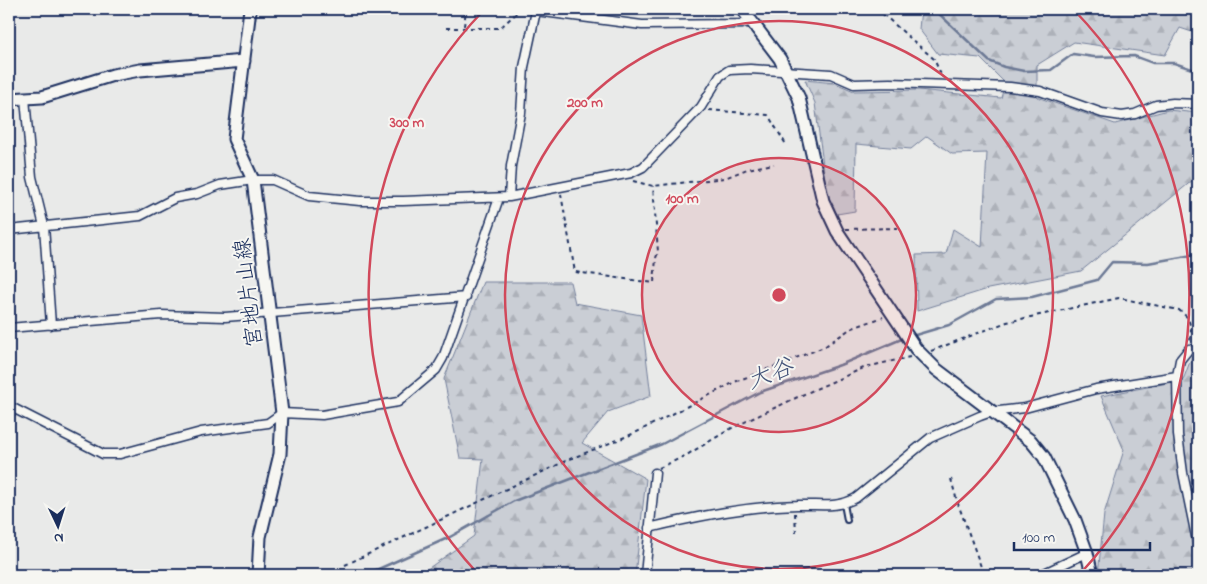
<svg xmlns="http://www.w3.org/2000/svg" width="1207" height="584" font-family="'Indie Flower','Klee One',sans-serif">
<defs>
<pattern id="forest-firs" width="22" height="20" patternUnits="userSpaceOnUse" patternTransform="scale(1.25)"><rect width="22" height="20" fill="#caced5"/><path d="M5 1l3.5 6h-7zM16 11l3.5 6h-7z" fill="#adb1b9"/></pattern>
</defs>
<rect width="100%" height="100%" fill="#e9eae9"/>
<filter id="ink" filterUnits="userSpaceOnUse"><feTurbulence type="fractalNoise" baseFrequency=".02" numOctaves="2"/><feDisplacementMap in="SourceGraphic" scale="10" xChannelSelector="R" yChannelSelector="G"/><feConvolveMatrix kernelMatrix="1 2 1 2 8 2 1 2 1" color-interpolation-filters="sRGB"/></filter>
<g filter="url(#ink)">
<!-- forest -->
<path fill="url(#forest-firs)" stroke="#727e9a" d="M921,9H1198V34L1180,28L1165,55L1074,42L1037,65V97L1115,124L1168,110L1198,113V176L1081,271L988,289L917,311L916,255L946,254L953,229L982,247L987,153L952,154L927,136L911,149L856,144L855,211L837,214L827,195L815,103L805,80L835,83L854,91L918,90L1001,98L1005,83L980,58L938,54L919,29Z
M483,282H570L575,303L641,315L651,396L608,412L582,443L646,479L635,575H419L474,536L483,459L460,458L444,379Z
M1198,314V575H1098L1104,514L1124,450L1101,396L1183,380L1196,346L1194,315Z"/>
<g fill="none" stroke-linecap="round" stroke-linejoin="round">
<!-- stream -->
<path stroke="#6c7995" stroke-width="2.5" d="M934,9L989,61L1004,67L1024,71L1051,70L1073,54L1094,57L1134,56L1153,63H1174L1198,71
M912,336L949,325L996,299L1032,297L1097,280L1112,262L1148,263L1198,254
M365,575L450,537L514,501L662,444L760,392L840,365L904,338"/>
<!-- lane casing -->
<g stroke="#1b2f5e" stroke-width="8">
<path id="lane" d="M844,504L847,520"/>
</g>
<!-- street casing -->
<g stroke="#1b2f5e" stroke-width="11">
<path id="street" d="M536,9V11L642,25L742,24L753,21
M25,98L32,177L44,226L51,325
M509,197L511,166L521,113L524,67L536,11
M9,230L140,216L175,198L197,194L220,185L253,180H273L309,196L360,201H403L509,197L631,173L643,167L701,107L720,76L729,70L750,69L831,74L854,84L890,83L1010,87L1040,91L1102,113L1122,116L1135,114L1156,105L1173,103L1198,104
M9,328L161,315L225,317L466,297
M1189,349L1180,360L1177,376L1178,435L1183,473L1198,546
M9,406L103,454H120L201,432L268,423L282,413L322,415L398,402L436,370L443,358L499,198
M649,528C693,517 751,506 797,505C819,504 836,509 856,498L930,438L980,416L991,412L1025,408L1096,389L1177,376
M645,575L655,473
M1040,575L1087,553"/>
</g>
<!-- secondary casing -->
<g stroke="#1b2f5e" stroke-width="15">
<path id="secondary" d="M250,9L234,139L253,180L282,413L280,454L260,537L258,575
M742,9L780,59L799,98L823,201L837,231L916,349L936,369L1031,441L1044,457L1075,520L1087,553L1092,575
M9,99L42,97L113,75L140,70L244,61"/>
</g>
<!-- path -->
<path stroke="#1b2f5e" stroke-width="2" stroke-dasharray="4 4" stroke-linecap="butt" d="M877,9L934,59L942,77
M464,26L466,9
M446,28H500L521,9
M709,110L768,115L787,146
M633,181L653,186L725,178L747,169L774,164
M561,194L575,272L654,283L656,258L658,252L653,186
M846,229L899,228
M931,351L1007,322L1119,298L1179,310L1188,318L1191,328L1190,341
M659,468L685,456L732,428L802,395L866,367L910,357
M951,479L957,501L984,575
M795,513L796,533
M345,565L570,459L635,433L737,381L824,347L850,329L883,317"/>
<!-- lane -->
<use href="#lane" stroke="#f6f6f2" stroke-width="4"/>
<!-- street -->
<use href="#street" stroke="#f6f6f2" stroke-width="8"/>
<!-- secondary -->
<use href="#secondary" stroke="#f6f6f2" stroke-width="11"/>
</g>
</g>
<!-- distance rings -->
<circle cx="779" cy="295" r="137" fill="#d1495b" fill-opacity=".12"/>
<g fill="none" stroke="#d1495b" stroke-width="2.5">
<circle cx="779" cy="295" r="137"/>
<circle cx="779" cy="295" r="274"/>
<path d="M479 575A410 410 0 0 1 484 10M1074 10A410 410 0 0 1 1079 575"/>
</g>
<g text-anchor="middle" stroke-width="4" stroke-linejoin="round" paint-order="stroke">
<!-- street labels -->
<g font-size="22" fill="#1b2f5e" stroke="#f6f6f2">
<text transform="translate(247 293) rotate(-97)" y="8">宮地片山線</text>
</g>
<!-- water labels -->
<g font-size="24" font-style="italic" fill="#44547a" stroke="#f6f6f2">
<text transform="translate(770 373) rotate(-21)" y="8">大谷</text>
</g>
</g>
<circle cx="779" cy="295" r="8" fill="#d1495b" stroke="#f6f6f2" stroke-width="2.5"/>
<g font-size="15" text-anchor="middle" font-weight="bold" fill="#d1495b" stroke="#f6f6f2" stroke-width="4" stroke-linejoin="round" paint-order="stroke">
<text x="585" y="107">200 m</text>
<text x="407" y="127">300 m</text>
<text x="682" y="203">100 m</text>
</g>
<!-- margin -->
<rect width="1207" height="584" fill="none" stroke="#f6f6f2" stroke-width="30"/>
<rect x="15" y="15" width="1177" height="554" fill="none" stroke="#1b2f5e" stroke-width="2" filter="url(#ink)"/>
<!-- north arrow -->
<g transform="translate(58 526) rotate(176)" stroke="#f6f6f2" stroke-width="4" paint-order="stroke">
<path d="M0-4L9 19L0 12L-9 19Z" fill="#1b2f5e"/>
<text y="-8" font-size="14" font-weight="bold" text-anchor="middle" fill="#1b2f5e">N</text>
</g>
<!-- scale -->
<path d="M1014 542v8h136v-8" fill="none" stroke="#1b2f5e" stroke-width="2.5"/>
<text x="1022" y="542" font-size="15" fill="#1b2f5e" stroke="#f6f6f2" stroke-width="4" paint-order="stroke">100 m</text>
</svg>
